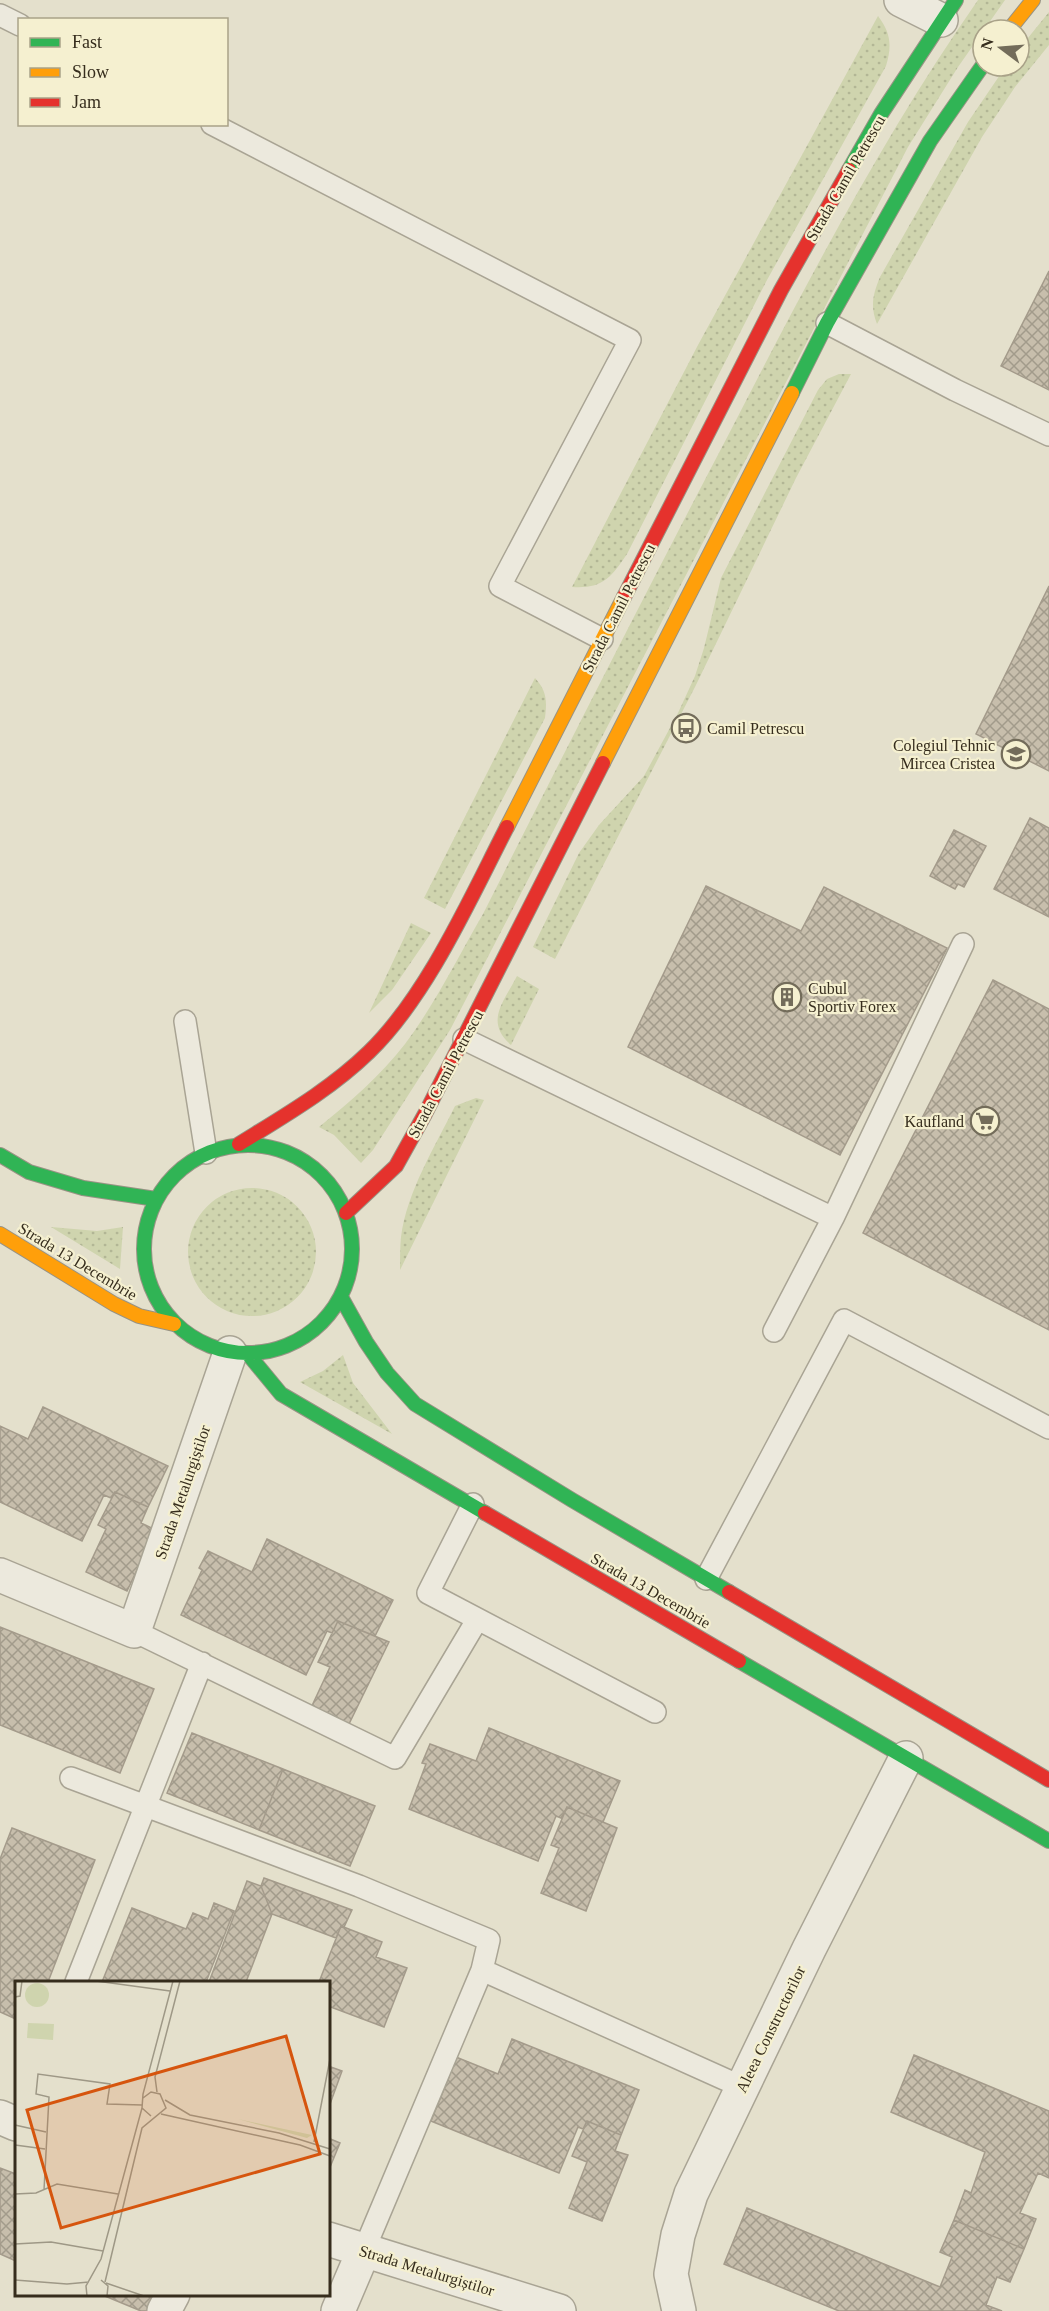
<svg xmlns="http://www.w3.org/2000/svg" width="1049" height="2311" font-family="'Times New Roman',serif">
<defs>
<pattern id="grass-dots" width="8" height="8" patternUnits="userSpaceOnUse" patternTransform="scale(1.5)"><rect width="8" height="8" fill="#cfd4ae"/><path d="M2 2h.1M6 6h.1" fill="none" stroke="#b2b695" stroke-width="1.8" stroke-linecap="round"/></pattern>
<pattern id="building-cross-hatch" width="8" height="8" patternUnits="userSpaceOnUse" patternTransform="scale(1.5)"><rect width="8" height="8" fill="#c7beac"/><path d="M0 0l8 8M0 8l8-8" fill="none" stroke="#a29b8b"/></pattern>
</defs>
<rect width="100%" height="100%" fill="#e4e0cc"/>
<!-- grass -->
<path fill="url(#grass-dots)" d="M978,0H1005L958,67L908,147L450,1030L373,1150L361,1163L334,1135L319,1127C350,1102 380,1076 405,1044C435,1004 458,957 483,914C565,751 648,588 733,426C807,282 885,133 978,0Z
M1049,12V45L1015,87L982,137L877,324C870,306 873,294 880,277L968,122L1006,66H1019V49Z
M878,16C891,33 892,46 886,66L767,280L627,554C611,578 602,589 572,587L698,345Z
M839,374H851L796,478L695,687L555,959L533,947L579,853L599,825L644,776L678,713L695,676L704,648L721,578L818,390L827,379Z
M535,678C547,691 547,701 545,718L445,909L424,898Z
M411,923L431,933L392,990L369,1013Z
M517,976L539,989L511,1045C484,1021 504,1002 517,976Z
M476,1098L484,1100L400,1270C400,1259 400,1247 401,1237C407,1191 435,1147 455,1106Z
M188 1252a64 64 0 1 1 128 0a64 64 0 1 1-128 0Z
M51,1227L97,1231L123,1227L120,1269Z
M343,1355L353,1383L392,1434L300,1382L323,1371Z"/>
<!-- building -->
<path fill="url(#building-cross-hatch)" stroke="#a49b8b" stroke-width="1.5" d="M1049,271V390L1001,366Z
M1049,586V771L976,734Z
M1030,818L1049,828V917L994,889Z
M954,830L986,846L964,887L958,884L955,889L930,876Z
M706,886L801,931L824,887L947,948L840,1155L628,1047Z
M993,980L1049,1009V1330L863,1233Z
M43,1407L168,1466L148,1507L115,1492L111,1498L104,1495L82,1541L0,1502V1426L28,1439Z
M115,1492L148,1507L141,1523L156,1530L127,1591L86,1572L106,1529L98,1525Z
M267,1539L393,1600L375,1636L338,1621L332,1633L327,1631L306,1675L181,1615L202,1570L199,1568L208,1551L252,1572Z
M338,1621L389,1642L348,1726L311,1708L330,1667L318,1662Z
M0,1627L154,1689L120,1773L0,1725Z
M489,1728L620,1781L603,1822L567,1807L561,1818L556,1816L538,1861L409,1809L426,1764L422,1763L430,1744L476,1761Z
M192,1733L283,1769L259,1830L167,1793Z
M283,1769L375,1806L350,1866L259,1830Z
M567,1807L617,1828L586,1911L541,1893L559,1848L551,1845Z
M12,1828L95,1860L48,1982H16V2019L0,2012V1859Z
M264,1878L352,1910L344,1927L341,1926L336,1938L272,1914L261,1886Z
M247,1881L261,1886L272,1914L246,1982H209Z
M214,1903L234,1911L206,1982H102L132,1908L186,1929L193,1913L208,1919Z
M341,1926L382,1942L376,1957L407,1968L384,2027L328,2006V1982H319Z
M512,2039L639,2090L621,2135L587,2121L583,2129L578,2127L559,2173L431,2121L449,2077L443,2075L451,2055L498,2074Z
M914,2055L1049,2111V2178L1038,2173L1020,2213L1036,2219L1024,2249L954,2220L965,2190L971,2193L985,2152L891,2112Z
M328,2066L342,2071L330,2104H328Z
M587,2121L621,2135L615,2151L628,2155L602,2221L569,2208L587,2162L572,2156Z
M328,2138L340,2143L328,2172Z
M0,2168L16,2174V2261L0,2254Z
M747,2208L940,2287L952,2257L940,2252L954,2220L1024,2249L1010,2282L997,2277L986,2305L1002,2311H839L724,2264Z
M100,2294H159L153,2311H141Z"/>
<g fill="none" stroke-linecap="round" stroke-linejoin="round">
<!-- lane casing -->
<g stroke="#a9a494" stroke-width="24">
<path id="lane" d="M0,15L20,25
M212,124L630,340L500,586L602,639
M827,323L955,390L1049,435
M185,1021L206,1153
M464,1039L833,1218L774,1331
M833,1218L963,944
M473,1504L428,1593L655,1712
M706,1579L844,1320L1049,1428
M134,1631L395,1758L477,1620
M71,1778L359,1886L489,1940L482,1970
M76,1982L202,1663
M364,2250L482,1970L742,2087"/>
</g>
<!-- street casing -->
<g stroke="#a9a494" stroke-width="36">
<path id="street" d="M901,0L941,20
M0,1575L134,1631L230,1353
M0,2117L16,2124
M328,2239L559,2311
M164,2311L173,2294
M338,2311L364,2250
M679,2311L671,2274L678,2235L691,2194L809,1949L906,1758"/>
</g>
<!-- fast casing -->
<g stroke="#989384" stroke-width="16">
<path id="fast" d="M849,170L881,114L956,0
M792,393L827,323L930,141L983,65
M144 1249a104 104 0 1 1 208 0a104 104 0 1 1-208 0Z
M0,1155L29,1172L83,1188L156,1199
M341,1297L366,1342L387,1373L415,1404L572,1500L729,1592
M248,1354L281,1394L485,1513
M739,1661L1049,1841"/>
</g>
<!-- slow casing -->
<g stroke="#989384" stroke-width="16">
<path id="slow" d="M1009,30L1033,0
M603,763L792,393
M507,827L624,597
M0,1234L114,1304L139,1316L174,1324"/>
</g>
<!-- jam casing -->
<g stroke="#989384" stroke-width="16">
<path id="jam" d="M624,597L781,290L849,170
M239,1144C284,1116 331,1089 369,1052C427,996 470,899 507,827
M346,1213L396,1166L425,1114L603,763
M485,1513L739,1661
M729,1592L1049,1780"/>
</g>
<!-- lane -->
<use href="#lane" stroke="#ece9dd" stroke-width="21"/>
<!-- street -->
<use href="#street" stroke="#ece9dd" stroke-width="33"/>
<!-- fast -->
<use href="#fast" stroke="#30b455" stroke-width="14"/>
<!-- slow -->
<use href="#slow" stroke="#ff9f0a" stroke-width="14"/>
<!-- jam -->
<use href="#jam" stroke="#e5322d" stroke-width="14"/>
</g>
<!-- icons -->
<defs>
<g id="bus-ring" transform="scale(1.5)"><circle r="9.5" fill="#f5f0d0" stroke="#736c5a" stroke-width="1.5"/><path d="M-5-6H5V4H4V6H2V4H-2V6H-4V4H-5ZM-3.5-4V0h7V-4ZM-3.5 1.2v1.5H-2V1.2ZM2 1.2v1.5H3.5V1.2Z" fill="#736c5a"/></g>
<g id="university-ring" transform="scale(1.5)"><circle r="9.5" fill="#f5f0d0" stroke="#736c5a" stroke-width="1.5"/><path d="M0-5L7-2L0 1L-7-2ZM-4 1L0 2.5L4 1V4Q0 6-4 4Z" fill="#736c5a"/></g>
<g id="building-ring" transform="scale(1.5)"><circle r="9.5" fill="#f5f0d0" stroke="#736c5a" stroke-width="1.5"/><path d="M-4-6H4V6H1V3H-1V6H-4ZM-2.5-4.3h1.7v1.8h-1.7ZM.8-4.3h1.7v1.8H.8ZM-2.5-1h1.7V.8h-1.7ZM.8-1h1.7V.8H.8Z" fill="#736c5a"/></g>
<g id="supermarket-ring" transform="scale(1.5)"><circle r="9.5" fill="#f5f0d0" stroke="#736c5a" stroke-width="1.5"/><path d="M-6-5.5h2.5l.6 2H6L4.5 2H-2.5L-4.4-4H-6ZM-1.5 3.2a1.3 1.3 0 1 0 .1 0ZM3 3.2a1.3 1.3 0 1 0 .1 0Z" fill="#736c5a"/></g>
</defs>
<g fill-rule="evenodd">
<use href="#bus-ring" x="686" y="728"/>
<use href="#university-ring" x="1016" y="754"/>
<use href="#building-ring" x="787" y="997"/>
<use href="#supermarket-ring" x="985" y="1121"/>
</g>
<g text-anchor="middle" stroke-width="4.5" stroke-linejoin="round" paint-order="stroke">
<!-- street labels -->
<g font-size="16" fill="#362d1d" stroke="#f5f0d0">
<text transform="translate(845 178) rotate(-60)" y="6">Strada Camil Petrescu</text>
<text transform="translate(618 608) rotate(-63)" y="6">Strada Camil Petrescu</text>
<text transform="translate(445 1074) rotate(-62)" y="6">Strada Camil Petrescu</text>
<text transform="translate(78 1261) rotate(31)" y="6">Strada 13 Decembrie</text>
<text transform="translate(182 1492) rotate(-71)" y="6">Strada Metalurgiștilor</text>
<text transform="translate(651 1590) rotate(30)" y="6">Strada 13 Decembrie</text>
<text transform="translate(770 2029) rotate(-64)" y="6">Aleea Constructorilor</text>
<text transform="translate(427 2270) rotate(17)" y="6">Strada Metalurgiștilor</text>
</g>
<!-- poi labels -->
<g font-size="16" fill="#362d1d" stroke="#f5f0d0" text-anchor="start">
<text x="707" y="734">Camil Petrescu</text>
<text x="995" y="751" text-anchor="end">Colegiul Tehnic<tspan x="995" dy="18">Mircea Cristea</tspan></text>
<text x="808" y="994">Cubul<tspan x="808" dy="18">Sportiv Forex</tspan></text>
<text x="964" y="1127" text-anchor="end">Kaufland</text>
</g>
</g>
<!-- overview -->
<g transform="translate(15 1981)">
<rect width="315" height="315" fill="#e4e0cc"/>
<path d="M223,138L255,145L297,154L292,157Z" fill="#cfd4ae"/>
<path d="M10 14a12 12 0 1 1 24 0a12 12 0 1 1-24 0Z" fill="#cfd4ae"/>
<path d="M13,42L39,43L38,59L12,57Z" fill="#cfd4ae"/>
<path fill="none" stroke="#9e9886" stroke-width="1.5" d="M81,0L155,10M0,16L5,15L7,0M142,111L140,96L165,0M150,119L175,134L264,152L315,168M146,133L285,164L315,175M136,135L127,127L128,113L158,0M0,144L31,151M299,161L315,78M0,164L30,168M29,209L34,116L21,113L23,93L95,103L92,123L127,124M0,213L21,212L42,203L103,213M0,263L36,261L88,270M0,299L52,303L74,301M86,299L93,305L92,315M90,301L127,147L151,127L145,113L136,111L128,117M91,302L129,315M72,315L71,305L86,278L127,127"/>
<path fill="#d6550e" fill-opacity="0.15" stroke="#d6550e" stroke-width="3" d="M271,55L305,173L46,247L12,129Z"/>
<rect width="315" height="315" fill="none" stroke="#362d1d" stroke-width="3"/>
</g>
<!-- legend -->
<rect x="18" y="18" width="210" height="108" fill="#f5f0d0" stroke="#a9a288" stroke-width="1.5"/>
<rect x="30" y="38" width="30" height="9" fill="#30b455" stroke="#a9a288" stroke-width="1.5"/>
<text x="72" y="48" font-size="18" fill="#362d1d">Fast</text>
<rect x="30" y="68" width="30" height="9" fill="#ff9f0a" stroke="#a9a288" stroke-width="1.5"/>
<text x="72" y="78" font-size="18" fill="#362d1d">Slow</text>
<rect x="30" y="98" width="30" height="9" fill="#e5322d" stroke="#a9a288" stroke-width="1.5"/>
<text x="72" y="108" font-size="18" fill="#362d1d">Jam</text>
<!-- north arrow -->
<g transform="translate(1001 48) rotate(286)"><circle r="28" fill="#f5f0d0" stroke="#a9a288" stroke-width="1.5"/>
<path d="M0-4.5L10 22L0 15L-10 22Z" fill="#736c5a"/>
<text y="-9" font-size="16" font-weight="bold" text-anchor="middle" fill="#362d1d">N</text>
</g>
</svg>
